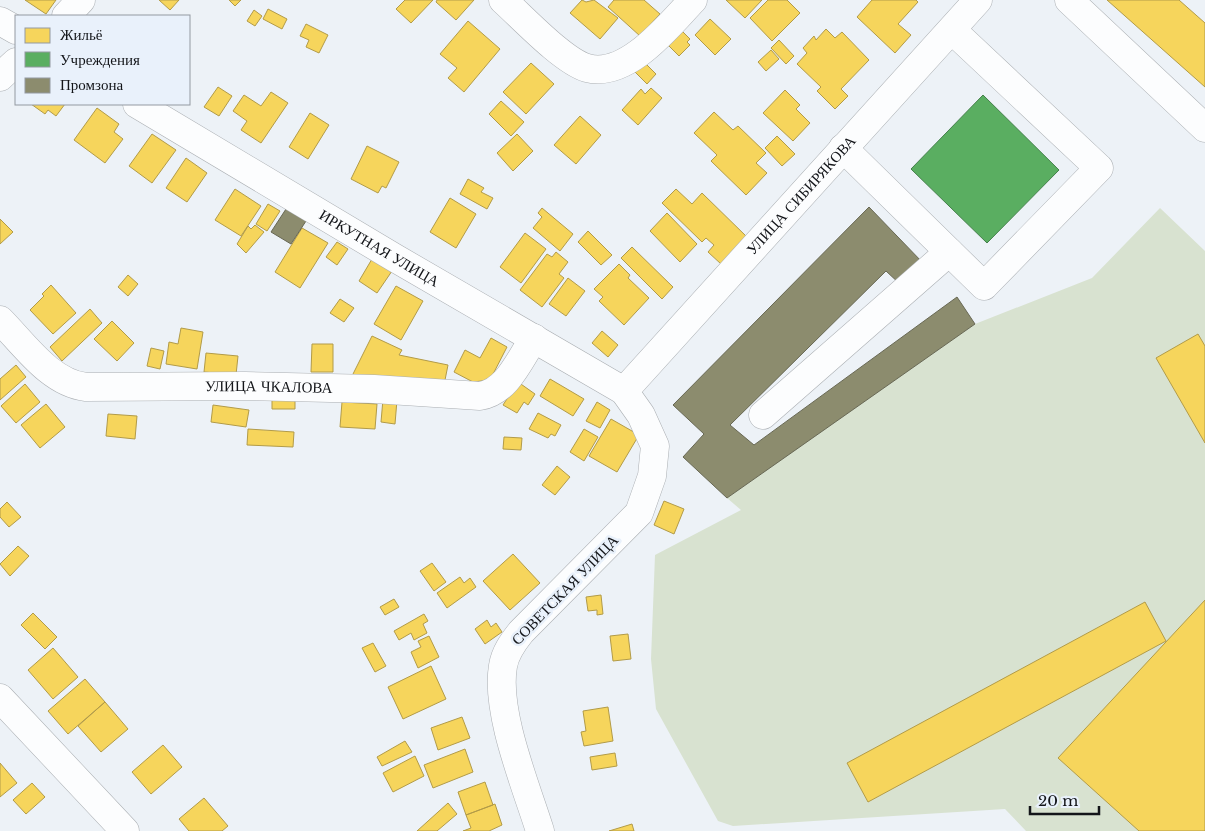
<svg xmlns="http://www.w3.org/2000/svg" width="1205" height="831" font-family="'Libre Baskerville',serif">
<rect width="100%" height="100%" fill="#edf2f7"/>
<!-- green -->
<path fill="#d8e2d0" d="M1160,208L1205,251V831H1026L1005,809L733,826L718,821L656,709L651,659L655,555L741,510L727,498L975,324L1092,278Z"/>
<!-- homes -->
<path fill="#f6d55c" stroke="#b29b48" d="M25,0H56L46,14Z
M159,0H179L170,10Z
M229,0H241L235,6Z
M405,0H433L411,23L396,9Z
M437,0H474L456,20L436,2Z
M582,0L586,2L594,0L618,18L600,39L570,13Z
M614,0H644L660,14L640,36L608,7Z
M726,0H762L745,18Z
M768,0H787L800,13L772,41L750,18Z
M872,0H916L918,2L898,24L911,35L895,53L857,17Z
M1107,0H1179L1205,23V87Z
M268,9L287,19L282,29L263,19Z
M254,10L262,16L255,26L247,21Z
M710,19L731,39L715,55L695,35Z
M468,21L500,49L464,92L448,78L457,68L440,54Z
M306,24L328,35L319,53L306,47L309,40L300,36Z
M680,29L690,39L687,42L690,45L679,56L666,43Z
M826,29L835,38L842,32L869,60L841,89L848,96L835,109L817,91L821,87L797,64L807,53L803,48L814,36L816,40Z
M779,40L794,56L786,64L771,48Z
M771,50L779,59L766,71L758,62Z
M644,62L656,74L647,84L635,72Z
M531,63L554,84L526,114L503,92Z
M218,87L232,96L219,116L204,107Z
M651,88L662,98L638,125L622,110L641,89L645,94Z
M785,90L800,105L796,109L810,123L793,141L763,113Z
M271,92L288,103L261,143L241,130L247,121L233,111L244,95L261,106Z
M501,101L524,122L511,136L489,114Z
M31,104H65L56,116L48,110L45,114Z
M97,108L119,124L114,132L123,139L105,163L74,140Z
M714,112L733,130L738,126L766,153L756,163L767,173L746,195L711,161L717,155L694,133Z
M310,113L329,125L308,159L289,147Z
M580,116L601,135L576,164L554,145Z
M152,134L176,150L152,183L129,166Z
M517,134L533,151L513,171L497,153Z
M777,136L795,154L782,166L765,148Z
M367,146L399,162L386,188L382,186L378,193L351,179Z
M186,158L207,173L187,202L166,188Z
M468,179L484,188L481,192L493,198L487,209L460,194Z
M235,189L261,206L241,236L215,220Z
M676,189L692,204L702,193L747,237L721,264L708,252L714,245L706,238L702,242L662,203Z
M450,198L476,214L456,248L430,232Z
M268,204L280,211L267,231L256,224Z
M542,208L573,234L560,251L533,228L542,217L538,213Z
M667,213L697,244L680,262L650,231Z
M0,219L13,232L0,244Z
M255,225L264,232L246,253L237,244L248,226L251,229Z
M302,228L328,243L300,288L275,272Z
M588,231L612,255L601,265L578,242Z
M525,233L546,249L521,283L500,267Z
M337,242L348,249L337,265L326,257Z
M632,247L673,287L662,299L621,258Z
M556,252L568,262L559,274L564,278L542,307L520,290L547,254L552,257Z
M372,259L392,271L377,293L359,281Z
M619,264L630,275L628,278L649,298L624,325L599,301L603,297L594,289Z
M128,275L138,284L128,296L118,287Z
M568,278L585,291L566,316L549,304Z
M51,285L76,313L53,334L30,310L44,296L42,294Z
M396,286L423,301L401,340L374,324Z
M340,299L354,308L344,322L330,313Z
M90,309L102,323L62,361L50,347Z
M112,321L134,343L117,361L94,339Z
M181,328L203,332L197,369L166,364L169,342L178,344Z
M602,331L618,345L608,357L592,343Z
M1198,334L1205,346V443L1156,358Z
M372,336L402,350L399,355L448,365L444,385L351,378Z
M491,338L507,347L490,380L473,382L454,372L465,350L480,358Z
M312,344H333V372H311Z
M151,348L164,351L160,369L147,366Z
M206,353L238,356L236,375L204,372Z
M16,365L26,377L0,400V379Z
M550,379L584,399L573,416L540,396Z
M518,382L535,394L528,405L524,402L517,413L503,405Z
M25,384L40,402L16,423L1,406Z
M272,396H295V409H272Z
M383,399L397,400L395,424L381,422Z
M342,402L377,404L375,429L340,427Z
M597,402L610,410L600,428L586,421Z
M46,404L65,427L40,448L21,425Z
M213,405L249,410L246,427L211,422Z
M538,413L561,425L555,436L551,434L548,438L529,429Z
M108,414L137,416L135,439L106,436Z
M611,419L639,435L617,472L589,456Z
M248,429L294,432L293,447L247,445Z
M584,429L598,437L584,461L570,452Z
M504,437L522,438L521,450L503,449Z
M557,466L570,477L555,495L542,485Z
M664,501L684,509L674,534L654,525Z
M7,502L21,517L9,527L0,517V509Z
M18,546L29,556L10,576L0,564Z
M513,554L540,583L510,610L483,581Z
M432,563L446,582L434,591L420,571Z
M460,577L464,583L470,578L476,587L447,608L437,593Z
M601,595L603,614L597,615V610L588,611L586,597Z
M394,599L399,607L385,615L380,607Z
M1205,600V831H1139L1058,758Z
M1145,602L1166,641L868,802L847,763Z
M33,613L57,637L45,649L21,625Z
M424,614L428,621L423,624L427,633L414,640L411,633L399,640L394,631Z
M487,620L491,627L496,623L502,632L485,644L475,629Z
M628,634L631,659L613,661L610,636Z
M429,636L439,657L418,668L411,652L421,647L418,641Z
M373,643L386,666L375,672L362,648Z
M53,648L78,677L53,699L28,670Z
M431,666L446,699L403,719L388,687Z
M85,679L105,702L68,734L48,711Z
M105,702L128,729L101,752L78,726Z
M608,707L613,741L584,746L581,732L586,731L583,711Z
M462,717L470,738L438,750L431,728Z
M405,741L412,752L382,766L377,757Z
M163,745L182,767L151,794L132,772Z
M465,749L473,772L433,788L424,765Z
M615,753L617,766L592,770L590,757Z
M415,756L424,776L393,792L383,773Z
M0,763L17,783L0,797Z
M485,782L493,805L466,815L458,792Z
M32,783L45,797L26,814L13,800Z
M204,798L228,826L222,831H189L179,819Z
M448,803L457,814L437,831H417Z
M495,804L502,825L489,831H463L471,828L466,815Z
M632,824L634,831H609Z"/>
<!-- public -->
<path fill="#5aae61" stroke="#45804b" d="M983,95L1059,170L987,243L911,169Z"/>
<!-- industry -->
<path fill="#8c8c6e" stroke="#686854" d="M869,207L924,264L901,285L886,271L730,425L754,445L957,297L975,324L727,498L683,457L704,434L673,405Z
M286,209L306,221L291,244L271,232Z"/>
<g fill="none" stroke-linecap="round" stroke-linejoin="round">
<!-- minor casing -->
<g stroke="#aaaeb2" stroke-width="29">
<g id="minor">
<path d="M503,0C523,18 563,61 587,68C627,79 669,25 693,0"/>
<path d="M1069,0L1205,128"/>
<path d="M66,16L81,0"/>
<path d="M0,21L16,30"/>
<path d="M0,77L16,62"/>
<path id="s1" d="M137,104L395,258L624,391L641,415L655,446L652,476L639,513L521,632C513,642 505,653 503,666C495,712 526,786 540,831"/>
<path d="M843,148L984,286L1099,168L952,30"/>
<path id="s2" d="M0,320C24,344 50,383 86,387L245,386L374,389L480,396C507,392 520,359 534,338"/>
<path id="s3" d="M624,391L978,0"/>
<path d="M763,415L949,252"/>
<path d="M0,698L125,831"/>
</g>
</g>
<!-- minor -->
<use href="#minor" stroke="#fcfdfe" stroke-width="28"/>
</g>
<g text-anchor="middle" stroke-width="5" stroke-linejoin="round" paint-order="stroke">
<!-- street labels -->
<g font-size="15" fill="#131519" stroke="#e9f1fb">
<text dy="5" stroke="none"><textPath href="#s3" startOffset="264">УЛИЦА СИБИРЯКОВА</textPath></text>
<text dy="5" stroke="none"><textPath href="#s1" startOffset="282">ИРКУТНАЯ УЛИЦА</textPath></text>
<text dy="5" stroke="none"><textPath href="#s2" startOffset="294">УЛИЦА ЧКАЛОВА</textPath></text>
<text transform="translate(565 590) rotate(-46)" y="5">СОВЕТСКАЯ УЛИЦА</text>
</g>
</g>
<!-- legend -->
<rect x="15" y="15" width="175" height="90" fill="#e9f1fb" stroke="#9399a1"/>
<rect x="25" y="28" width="25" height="15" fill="#f6d55c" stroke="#9399a1"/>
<text x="60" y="40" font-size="15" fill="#131519">Жильё</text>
<rect x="25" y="52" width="25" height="15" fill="#5aae61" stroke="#9399a1"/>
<text x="60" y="65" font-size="15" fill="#131519">Учреждения</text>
<rect x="25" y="78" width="25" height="15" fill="#8c8c6e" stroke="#9399a1"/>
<text x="60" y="90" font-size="15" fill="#131519">Промзона</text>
<!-- scale -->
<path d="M1030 806v8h69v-8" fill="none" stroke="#131519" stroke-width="2.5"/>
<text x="1038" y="806" font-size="15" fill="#131519" stroke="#e9f1fb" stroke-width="4" paint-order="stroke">20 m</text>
</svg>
